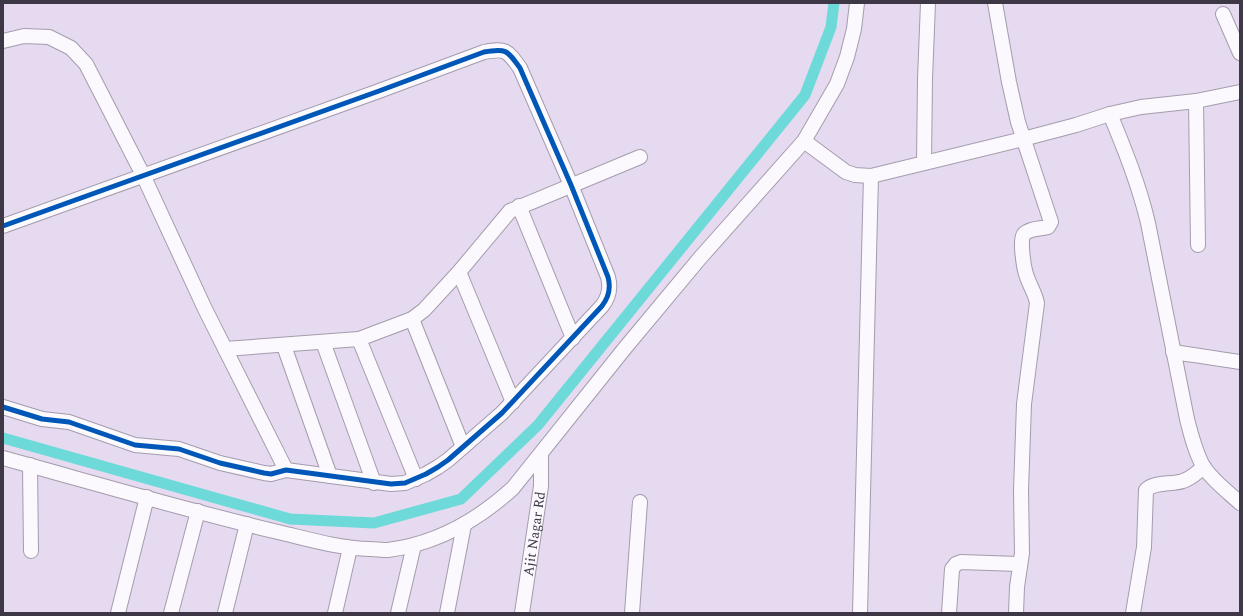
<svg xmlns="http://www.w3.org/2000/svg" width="1243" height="616" font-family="Spectral,serif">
<rect width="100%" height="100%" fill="#e5daf0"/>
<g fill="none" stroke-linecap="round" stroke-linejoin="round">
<!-- canal -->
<path stroke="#6ddad9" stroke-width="11" d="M3,438L290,519L374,523L461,499L538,425L805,95L831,27L834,3"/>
<!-- minor casing -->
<g stroke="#a49cac" stroke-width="16">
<g id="minor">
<path d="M995,3L1009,82L1018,122L1051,222L1048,227C1041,229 1030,228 1024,234C1019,238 1024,270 1027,277C1030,286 1035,293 1037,303L1024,404L1021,490L1022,553L1017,587L1016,613"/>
<path d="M1223,14L1240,53"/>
<path d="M3,41L24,36L49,37L71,48L86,64L143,175L205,309L286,470"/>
<path d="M1196,101L1198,245"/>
<path d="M1110,114C1125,150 1139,185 1148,223L1187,419C1191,435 1195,451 1203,466C1212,480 1228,492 1240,503"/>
<path d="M804,141L846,172L855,175L871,176L1023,139L1076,125L1110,114L1141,107L1196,101L1240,92"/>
<path d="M924,163L925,79L928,3"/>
<path d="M519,206L573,338"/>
<path d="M3,226L379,91L484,52C506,48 507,50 520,68L571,185L608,277C611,288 609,297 602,306L502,413L448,460L438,467L426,474L405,483L391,484L286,470L271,474L264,473L220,463L179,449L135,445L69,422L42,419L3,407"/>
<path d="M459,272L513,402"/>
<path d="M412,319L463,447"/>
<path d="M359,339L416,479"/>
<path d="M323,342L374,483"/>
<path d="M284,346L330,476"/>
<path d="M225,349L359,339L412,319L424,310L459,272L510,211L640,157"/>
<path d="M1173,352C1196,355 1218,359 1240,362"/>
<path d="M3,458C94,483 185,510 278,532C308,539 338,548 370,549C375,549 382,550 388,550C435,544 478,520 513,488L625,348L700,258L804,141L837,84L847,57L854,29L857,3"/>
<path d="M30,465L31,551"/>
<path d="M118,613L147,497"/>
<path d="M171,613L198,511"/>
<path d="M225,613L247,524"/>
<path d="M335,613L350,548"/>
<path d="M398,613L414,545"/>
<path d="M447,613L464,525"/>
<path id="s1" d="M522,613L541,486V454"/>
<path d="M632,613L640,502"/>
<path d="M860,613L871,176"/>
<path d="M949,613L952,569L956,564L961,562L1020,564"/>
<path d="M1133,613L1144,547L1146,490C1155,481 1172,485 1183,481C1192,478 1197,472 1204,467"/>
</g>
</g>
<!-- minor -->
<use href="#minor" stroke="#fbf9fd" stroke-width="14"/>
<!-- cycleway casing -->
<g stroke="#fcfcfc" stroke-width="8">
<path id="cycleway" d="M3,226L379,91L484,52C506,48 507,50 520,68L571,185L608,277C611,288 609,297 602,306L502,413L448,460L438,467L426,474L405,483L391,484L286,470L271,474L264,473L220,463L179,449L135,445L69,422L42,419L3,407"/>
</g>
<!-- cycleway -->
<use href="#cycleway" stroke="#0057b8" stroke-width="5"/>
</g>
<g text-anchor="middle" stroke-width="4" stroke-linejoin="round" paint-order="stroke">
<!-- street labels -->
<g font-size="14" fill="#3e3746" stroke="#fcfcfc">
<text dy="5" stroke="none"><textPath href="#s1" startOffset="80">Ajit Nagar Rd</textPath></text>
</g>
</g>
<!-- border -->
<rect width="1243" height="616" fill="none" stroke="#3e3746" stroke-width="8"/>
</svg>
